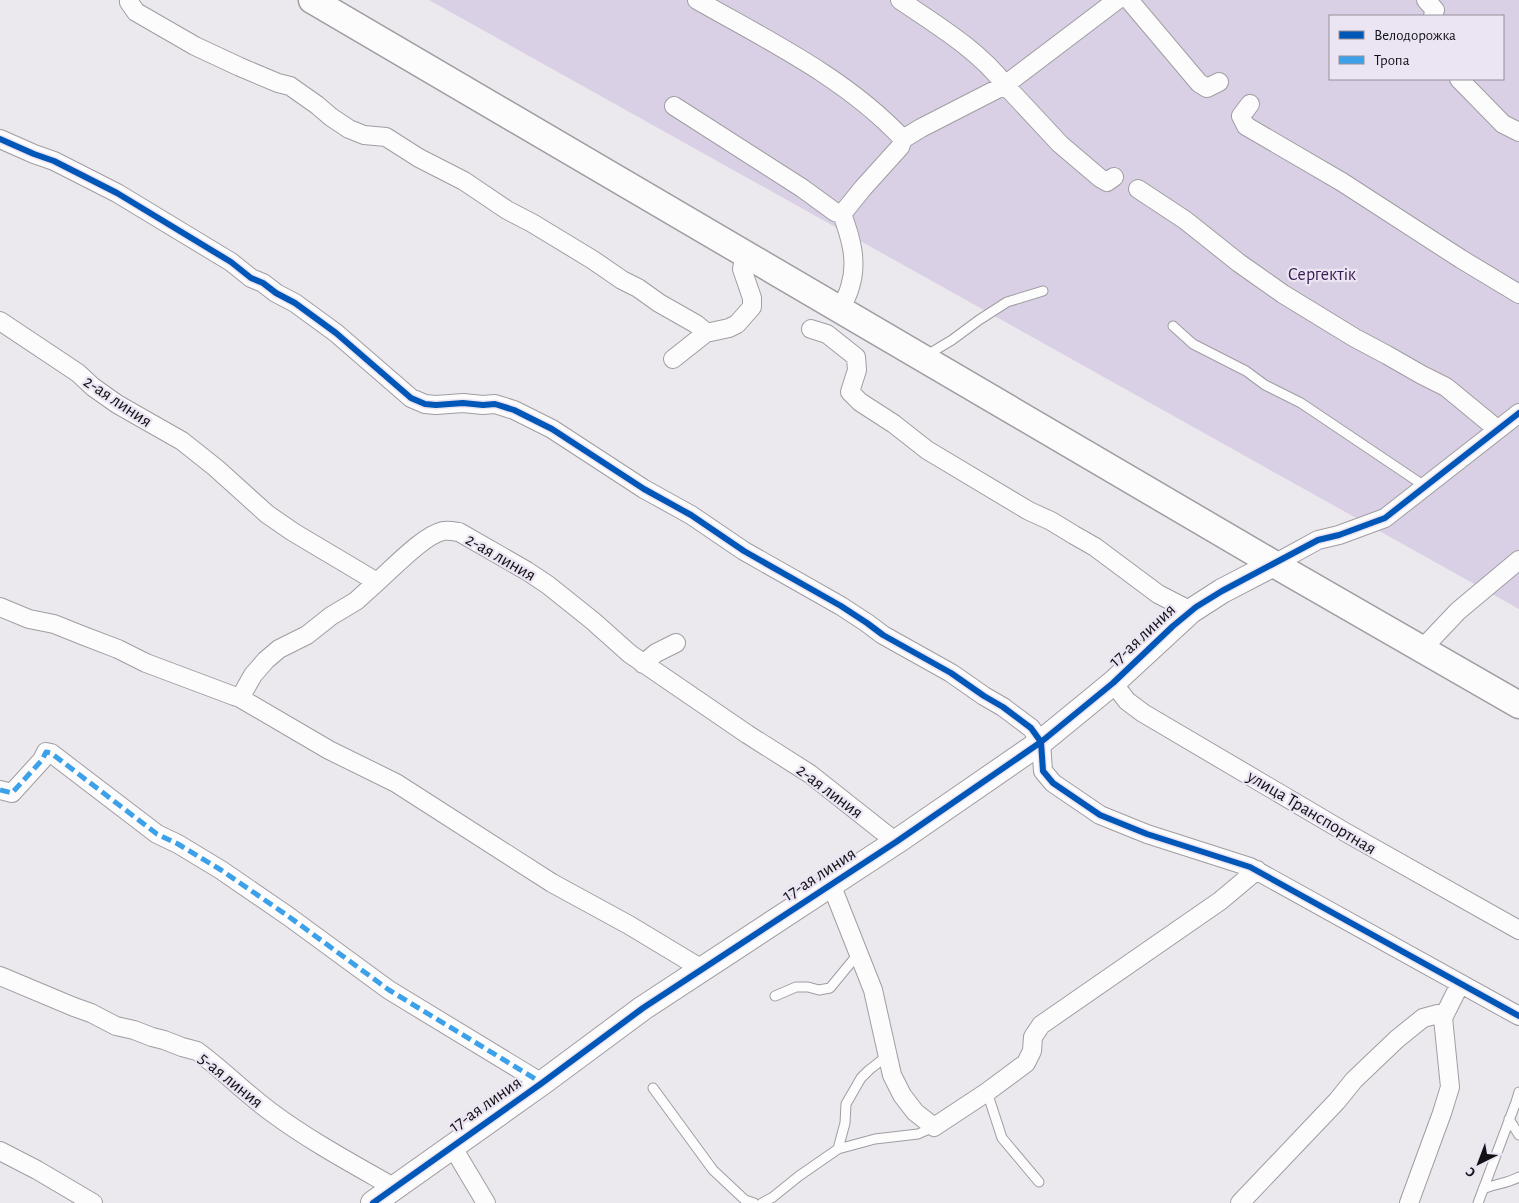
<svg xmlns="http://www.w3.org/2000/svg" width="1519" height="1203" font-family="'Alegreya Sans',sans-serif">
<rect width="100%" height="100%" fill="#ebe8ee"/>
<!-- green -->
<path fill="#dad0e5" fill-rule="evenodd" d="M429,0H1519V610V609ZM1330,16H1503V79H1330Z"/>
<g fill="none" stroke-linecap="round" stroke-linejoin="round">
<!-- lane casing -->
<g stroke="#a09da2" stroke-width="11">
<path id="lane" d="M1173,326L1193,344L1246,371L1265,385L1301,403L1426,487
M927,355L952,340L979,320L1007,302L1043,291
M775,996L796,987H808L819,990L830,988L858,954
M653,1088L713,1170L745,1200L754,1203
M987,1092L1002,1138L1039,1182
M1509,1119L1519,1135
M838,1149L845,1123L846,1104L861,1078L869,1070L887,1056
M1483,1189C1495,1184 1508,1183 1519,1177
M762,1203L773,1197L799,1176L838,1149L875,1139L918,1134L934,1127
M1478,1203L1516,1102L1519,1092"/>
</g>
<!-- street casing -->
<g stroke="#a09da2" stroke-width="20">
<path id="street" d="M130,0L129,2L136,12L195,46L240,67L278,83L290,86L317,105L331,117L349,129L364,135L386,137L419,158L464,181L507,210L532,223L593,260L622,280L638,288L659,303L696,324L707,333
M697,0C769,41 846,78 903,139
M900,0C935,24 979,50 1005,85L1117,0
M1129,0L1199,83L1207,88L1219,82
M1426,0L1435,10L1433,16
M1459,79L1503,124L1519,132
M1250,104L1241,116L1246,126L1342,182L1461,259L1519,294
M674,106L802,188L835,212L842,214
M0,139L34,154L54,161L117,193L231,262L251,278L263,283L276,293L295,303L336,333L411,398L425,404L436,405L463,403L483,405L495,404L514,410L552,429L644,489L691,515L744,551L841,606L867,623L883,635L951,673L984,696L1003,707L1031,728L1041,742L1043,771L1053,783L1100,815L1147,834L1250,867L1519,1016
M1138,189L1185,220L1239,263L1283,294L1355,338L1387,355L1422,375L1446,387L1497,429
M840,309C844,302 848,295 850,287C858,262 851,238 842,214L863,188L900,147L903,139L921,128L1005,85L1060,144L1100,178L1107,182L1114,177
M0,321L78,373L93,387L117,404L182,441L216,468L267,514L293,532L377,582C393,568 424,535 443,531C448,530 453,531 459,532L527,571L548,585L593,621L630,654L747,734L810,774L896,842
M811,329L827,334L856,357L857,370L850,392L860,402L894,424L927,450L1029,511L1051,521L1074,535L1095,547L1158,594L1191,611
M673,359L706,333L729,328L737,324L752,307V298L742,269L745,254
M1274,564L1318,540L1339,535L1385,518L1519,413
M0,607L29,619L54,624L84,636L118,649L146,663L234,696L240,698L329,750L396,783L552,883L629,925L702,969
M1422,649L1458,611L1519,560
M643,664L656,653L676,643
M1113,683L1127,701L1143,713L1345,832L1519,930
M240,698L253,675L266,660L279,649L307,635L331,616L356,601L377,582
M0,790L12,793L42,760L46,752L51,753L157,834L178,844L221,870L288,916L389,990L542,1083
M831,884L873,990L892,1075L902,1095L915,1112L934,1127L987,1092L1026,1063L1032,1051L1033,1037L1041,1025L1220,901L1257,870
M0,976L74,1007L91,1013L116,1026L134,1030L152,1037L164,1040L182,1047L197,1051C223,1070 245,1093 271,1112C310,1141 353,1164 395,1188
M452,1146L486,1203
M0,1151L37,1170L93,1203
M1240,1203L1337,1101L1354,1080L1397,1039L1423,1018L1438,1014L1443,1018
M1409,1203L1442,1113L1450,1087L1443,1018L1460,984"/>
</g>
<!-- secondary casing -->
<g stroke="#a09da2" stroke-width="26">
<path id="secondary" d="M373,1203L542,1083L643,1008L896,842L1041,742L1113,683L1191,611L1222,591L1274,564"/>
</g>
<!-- primary casing -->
<g stroke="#a09da2" stroke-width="29">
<path id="primary" d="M312,0L1274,564L1519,705"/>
</g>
<!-- lane -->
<use href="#lane" stroke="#fcfcfc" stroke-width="9"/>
<!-- street -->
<use href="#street" stroke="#fcfcfc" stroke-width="18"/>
<!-- secondary -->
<use href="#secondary" stroke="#fcfcfc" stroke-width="24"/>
<!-- primary -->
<use href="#primary" stroke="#fcfcfc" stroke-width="26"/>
<!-- quiet -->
<path stroke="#3da1ea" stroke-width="5" stroke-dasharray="10 5" stroke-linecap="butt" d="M0,790L12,793L42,760L46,752L51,753L157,834L178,844L221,870L288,916L389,990L542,1083"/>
<!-- cycleway casing -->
<g stroke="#ebe4f2" stroke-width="9">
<path id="cycleway" d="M0,139L34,154L54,161L117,193L231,262L251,278L263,283L276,293L295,303L336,333L411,398L425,404L436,405L463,403L483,405L495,404L514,410L552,429L644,489L691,515L744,551L841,606L867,623L883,635L951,673L984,696L1003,707L1031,728L1041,742L1043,771L1053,783L1100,815L1147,834L1250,867L1519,1016
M373,1203L542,1083L643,1008L896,842L1041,742L1113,683L1173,626L1196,607L1222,591L1318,540L1339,535L1385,518L1519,413"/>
</g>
<!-- cycleway -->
<use href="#cycleway" stroke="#0057b8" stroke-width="6"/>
</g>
<g text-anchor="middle" stroke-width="4.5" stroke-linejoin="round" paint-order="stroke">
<!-- park labels -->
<g font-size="18" fill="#3a1952" stroke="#ebe4f2">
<text x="1322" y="280">Сергектік</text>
</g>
<!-- street labels -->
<g font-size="18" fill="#131115" stroke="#ebe4f2">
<text transform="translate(118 401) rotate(34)" y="6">2-ая линия</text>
<text transform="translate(501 557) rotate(30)" y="6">2-ая линия</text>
<text transform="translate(1142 635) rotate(-43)" y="6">17-ая линия</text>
<text transform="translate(830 791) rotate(37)" y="6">2-ая линия</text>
<text transform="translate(1312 812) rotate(31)" y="6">улица Транспортная</text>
<text transform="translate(819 874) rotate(-33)" y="6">17-ая линия</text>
<text transform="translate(231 1080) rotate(39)" y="6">5-ая линия</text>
<text transform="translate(485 1104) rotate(-35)" y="6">17-ая линия</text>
</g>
</g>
<!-- legend -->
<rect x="1329" y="15" width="175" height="65" fill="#ebe4f2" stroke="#95909a"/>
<rect x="1339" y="31" width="25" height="8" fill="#0057b8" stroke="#95909a"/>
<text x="1374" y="40" font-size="15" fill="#131115">Велодорожка</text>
<rect x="1339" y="56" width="25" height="8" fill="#3da1ea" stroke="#95909a"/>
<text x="1374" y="65" font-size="15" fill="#131115">Тропа</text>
<!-- north arrow -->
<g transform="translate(1479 1163) rotate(222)" stroke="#ebe4f2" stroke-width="4" paint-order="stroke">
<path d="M0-4L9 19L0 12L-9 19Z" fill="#131115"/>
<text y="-8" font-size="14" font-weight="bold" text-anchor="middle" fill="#131115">С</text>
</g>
</svg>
